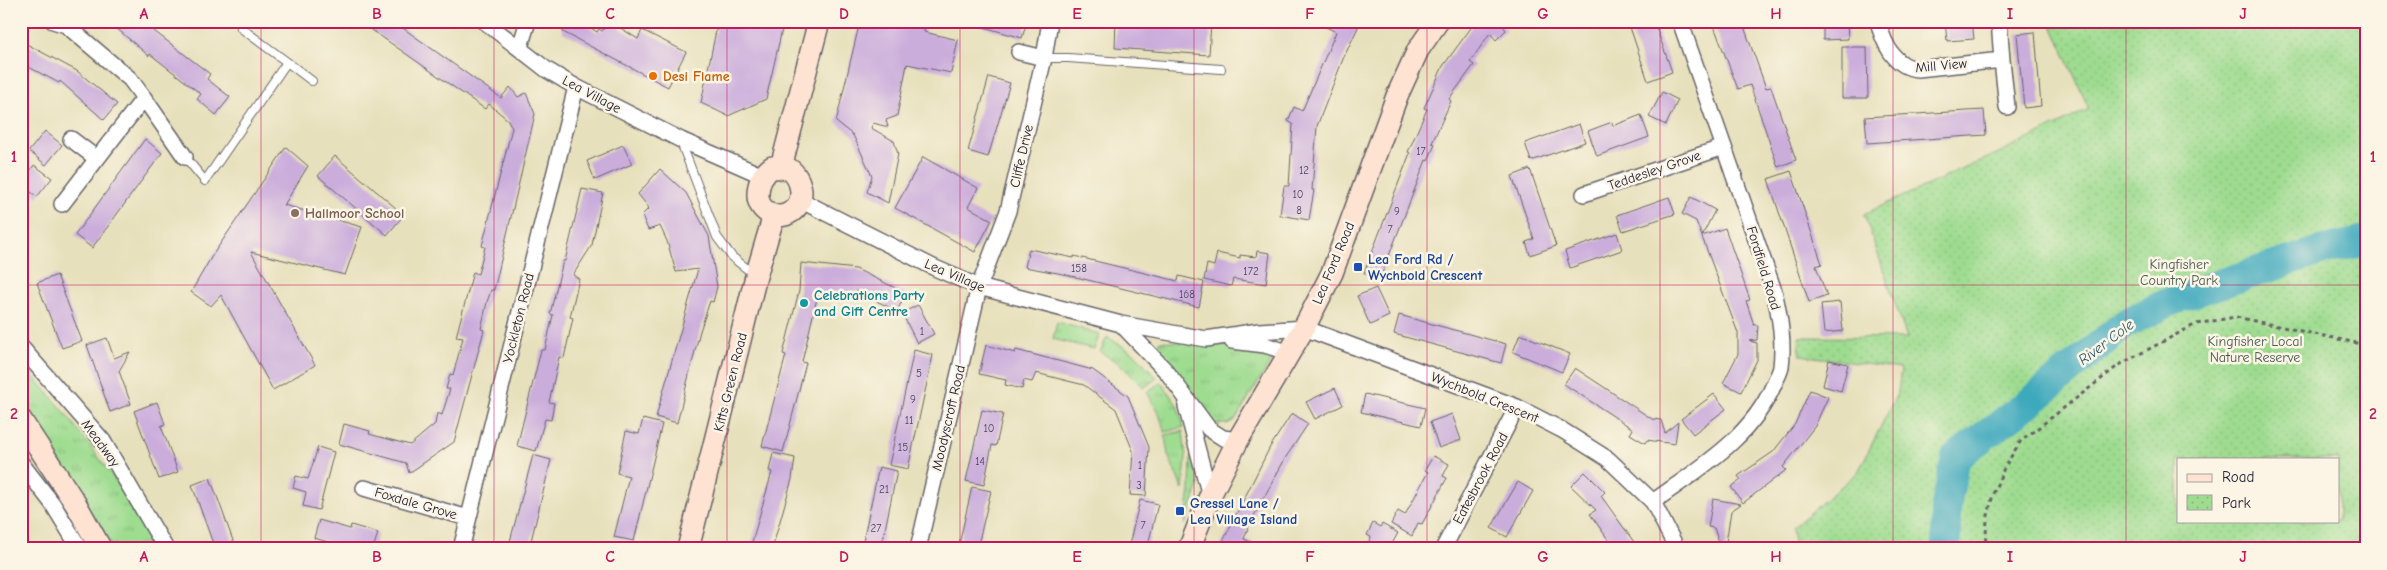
<svg xmlns="http://www.w3.org/2000/svg" width="2387" height="570" font-family="'Comic Neue',sans-serif">
<defs>
<pattern id="grass-tufts" width="24" height="20" patternUnits="userSpaceOnUse" patternTransform="scale(1.25)"><rect width="24" height="20" fill="#9edc90"/><path d="M3 7l-1-3M5 7V3M7 7l1-3M15 17l-1-3M17 17v-4M19 17l1-3" fill="none" stroke="#88bc7d"/></pattern>
<pattern id="park-dots" width="8" height="8" patternUnits="userSpaceOnUse" patternTransform="scale(1.25)"><rect width="8" height="8" fill="#9edc90"/><path d="M2 2h.1M6 6h.1" fill="none" stroke="#88bc7d" stroke-width="1.8" stroke-linecap="round"/></pattern>
</defs>
<rect width="100%" height="100%" fill="#fcf5e5"/>
<filter id="ink" filterUnits="userSpaceOnUse"><feTurbulence type="fractalNoise" baseFrequency=".02" numOctaves="2"/><feDisplacementMap in="SourceGraphic" scale="10" xChannelSelector="R" yChannelSelector="G"/><feConvolveMatrix kernelMatrix="1 2 1 2 8 2 1 2 1" color-interpolation-filters="sRGB"/></filter>
<filter id="wash" filterUnits="userSpaceOnUse"><feTurbulence type="fractalNoise" baseFrequency=".0096" numOctaves="4" result="noise"/><feDisplacementMap in="SourceGraphic" scale="20" xChannelSelector="R" yChannelSelector="G"/><feGaussianBlur stdDeviation="1.12" result="paint"/><feColorMatrix in="noise" values="0 0 0 0 0 0 0 0 0 0 0 0 0 0 0 0 0 1.4 0 .05"/><feComposite in="paint" operator="in"/></filter>
<g filter="url(#wash)">
<rect width="100%" height="100%" fill="#e7e0bc"/>
<!-- grass -->
<path fill="url(#grass-tufts)" stroke="#607f66" d="M1057,322L1100,334L1094,349L1053,339Z
M1107,337L1134,353L1157,378L1144,388L1119,363L1100,352Z
M1160,341L1238,345L1264,351L1271,361L1235,420L1227,424H1212L1159,350L1158,345Z
M21,362L62,409L114,478L155,549H114L21,398Z
M1161,382L1177,405L1184,427L1165,432L1159,414L1147,392Z
M1183,431L1186,458L1183,490L1168,455L1165,435Z
M1196,454L1199,485L1185,525L1190,490L1191,456Z"/>
<!-- park -->
<path fill="url(#park-dots)" stroke="#607f66" fill-rule="evenodd" d="M2050,21H2366V549H1795L1792,528L1858,472L1898,392L1901,369L1800,355L1799,337L1907,338L1864,214L2016,145L2089,109ZM2178,459H2338V521H2178Z"/>
<g fill="none" stroke-linecap="round" stroke-linejoin="round">
<!-- river -->
<path stroke="#3ea9bd" stroke-width="30" d="M1946,549V506L1956,457L2034,399L2126,323L2180,297L2320,251L2366,241"/>
</g>
<g id="blocks">
<!-- building -->
<path fill="#cbaddc" d="M108,21H141L210,74L207,79L230,97L216,115L197,99L201,94L150,54L149,56Z
M359,21H393L501,98L510,87L518,97L526,93L535,114L494,290H491L487,302L481,329L484,330L454,442L409,473L406,463L339,444L344,424L370,431L369,434L410,445L435,424L437,413L442,415L450,389H446L450,374L453,375L463,338L456,337L473,272L478,274L485,247L482,246L512,128L508,120L489,104L485,109Z
M560,21H580L597,32L599,29L602,31L609,21L638,39L642,30L686,52L668,87L563,32Z
M718,21H784L766,99L728,116L701,103Z
M860,21H925L924,32L958,40L951,73L907,64L897,116L886,120L888,127L873,123L871,128L894,141L898,154L888,203L867,192L872,176L853,135L836,122Z
M977,21H1027L1022,38L977,25Z
M1116,21H1211L1209,55L1115,48Z
M1314,21H1361L1343,59L1317,126L1312,190H1314L1309,220L1280,215L1284,186H1289L1293,124L1288,121L1294,107L1302,111L1336,32Z
M1476,21H1499L1506,30L1496,40L1490,33L1470,62L1474,65L1449,99L1451,101L1432,143L1435,144L1428,161L1426,160L1380,279L1364,273L1410,153L1408,152L1427,109L1424,108L1443,66Z
M1634,21H1654L1672,72L1648,81L1630,27L1635,25Z
M1712,21H1742L1766,88L1771,87L1796,160L1778,167L1750,85L1738,89Z
M1823,21H1847L1848,39L1823,40Z
M1945,21H1972L1974,39L1947,41Z
M2035,32L2041,106L2024,108L2017,34Z
M21,41L77,71L117,104L104,120L60,81L59,83L21,63Z
M1842,47H1867L1868,98H1842Z
M989,77L1010,83L988,157L968,151Z
M1662,92L1678,100L1666,125L1649,117Z
M1984,110L1986,135L1867,143L1865,117Z
M1641,115L1649,137L1597,156L1588,131L1612,122L1613,126Z
M1579,124L1585,142L1531,161L1525,143Z
M45,131L62,145L46,165L29,151Z
M145,139L162,153L92,248L75,235Z
M623,145L632,164L595,180L587,161Z
M286,147L308,166L284,205L362,227L345,275L251,252L315,365L273,390L221,295L211,306L191,292L212,256Z
M335,156L404,215L387,235L318,176Z
M923,157L978,188L968,207L992,220L975,252L895,208Z
M34,165L52,178L37,197L21,184Z
M660,169L686,193L709,236L717,287L713,302L710,301L700,331L677,423L656,417L698,269L676,272L667,241L660,226L648,230L642,215L649,208L638,194Z
M1530,169L1556,246L1530,255L1526,242L1534,239L1512,176Z
M1791,171L1822,264L1816,266L1827,296L1809,302L1768,179Z
M582,189L603,193L592,245L573,275L579,279L570,317L573,318L564,358L559,357L549,402L554,403L551,420L545,419L536,451L517,446L541,350H545L553,315L550,314L563,261H565Z
M1669,197L1675,214L1623,231L1617,215Z
M1691,197L1715,210L1702,236L1725,228L1750,300L1746,301L1754,325H1758L1757,340L1749,341L1757,343V360L1741,392L1723,383L1738,354V333L1696,221L1682,214Z
M1617,233L1622,250L1570,268L1565,251Z
M1029,249L1074,258V256L1178,281L1179,276L1204,282L1199,307L1063,274L1025,267Z
M1257,251L1270,253L1266,284L1233,279L1231,286L1204,280L1207,264L1214,266L1217,253L1240,258V255L1256,257Z
M801,263L856,269L906,293L897,311L856,291L855,298L818,294L802,362L806,363L783,452L762,446L786,355L783,354L799,291Z
M57,275L82,341L62,348L37,283Z
M1376,288L1389,316L1370,325L1357,296Z
M1840,302L1843,331L1824,333L1821,304Z
M918,305L934,334L917,343L902,313Z
M1399,315L1506,344L1501,363L1394,334Z
M1520,334L1570,354L1562,372L1513,352Z
M107,338L114,358L130,352L119,371L131,404L110,412L87,345Z
M986,345L1015,353L1016,350L1093,370L1128,396L1149,447L1146,496L1130,495L1133,451L1116,409L1084,385L1036,373L1032,382L1024,380L1022,389L1005,385L1006,380L979,374Z
M914,350L933,355L908,469L889,465Z
M1829,360L1848,364L1841,391L1823,386Z
M1575,368L1652,419L1661,420L1665,433L1678,422L1675,444L1647,440L1645,443L1630,434L1633,429L1564,384Z
M1335,388L1343,405L1315,419L1306,402Z
M1810,390L1828,397L1815,426L1783,467L1786,470L1743,503L1731,487L1741,480L1738,476L1773,452L1795,424Z
M1365,394L1425,408L1421,426L1361,412Z
M1714,394L1726,409L1693,434L1681,419Z
M157,402L165,424L161,426L178,472L159,479L134,411Z
M982,410L1003,414L996,446L992,445L984,485L966,481Z
M1292,413L1308,424L1286,457L1249,525L1244,539L1267,549H1229L1221,545L1270,447Z
M1452,414L1461,440L1439,448L1430,422Z
M643,419L662,424L634,541L614,537L629,476L617,473L626,431L639,434Z
M318,447L334,452L319,510L303,506L306,492L293,488L296,476L308,479Z
M773,453L795,458L792,479L772,549H750L772,472L769,471Z
M533,455L551,460L529,549H508Z
M1433,456L1449,464L1443,476L1447,478L1422,524L1418,523L1412,536L1391,524L1398,511L1405,515L1428,472L1425,470Z
M879,467L897,471L881,549H876L862,546Z
M1585,472L1605,492L1601,496L1639,549H1615L1590,514L1596,510L1571,486Z
M210,478L218,499L236,549H215L192,485Z
M1518,482L1533,491L1507,537L1491,528Z
M972,487L991,491L977,549H958Z
M1713,499L1741,504L1731,511L1725,549H1721L1714,528L1708,527Z
M1140,500L1158,504L1147,549H1128Z
M319,520L350,529L351,525L378,533L373,549H353L314,538Z
M1373,523L1380,527L1382,524L1398,533L1389,549H1366L1371,537L1367,535Z"/>
</g>
</g>
<g filter="url(#ink)">
<use href="#blocks" fill-opacity="0" stroke="#676468" stroke-width="1"/>
<g fill="none" stroke-linecap="round" stroke-linejoin="round">
<!-- lane casing -->
<g stroke="#676468" stroke-width="10">
<path id="lane" d="M246,21L241,28L287,62
M1044,58H1068L1221,69
M681,142L717,237L732,257L755,275
M185,157L205,181L287,62L312,81"/>
</g>
<!-- street casing -->
<g stroke="#676468" stroke-width="18">
<path id="street" d="M53,21L66,25L130,79L144,98L62,204
M484,21L547,70L576,87L681,140L763,176
M1878,21C1883,42 1894,67 1918,69L2002,60L1999,21
M520,47L528,21
M1019,52L1044,58
M2002,60L2007,107
M144,98L185,157
M71,139L96,158
M1584,194L1724,147
M800,200L935,268L979,287L1121,324L1206,339L1259,331L1304,328L1517,407L1562,430L1608,459L1653,502L1677,549
M1121,324L1167,372L1209,429L1223,438L1238,440
M1232,341L1265,345L1290,353
M21,347L103,441L166,549
M1186,406L1210,496
M21,463L52,503L80,549
M364,488L468,518
M1653,502C1698,469 1752,438 1774,384C1776,379 1780,373 1781,367C1784,341 1780,317 1774,291L1680,21
M461,549L576,87
M918,549L979,287L1008,211L1044,58L1050,21
M1443,549L1517,407"/>
</g>
<!-- secondary casing -->
<g stroke="#676468" stroke-width="24">
<path id="secondary" d="M772,167L789,169C802,178 807,202 791,212C777,222 757,211 758,194C758,183 763,174 772,167Z
M781,167L819,21
M21,420L77,506L101,549
M688,549L756,276L774,215
M1189,549L1210,496L1238,440L1304,328L1332,273L1397,96L1418,50L1438,21"/>
</g>
<!-- path -->
<path stroke="#676468" stroke-width="3" stroke-dasharray="4 4" stroke-linecap="butt" d="M1985,549L1987,520L1993,494L2004,468L2020,442L2119,365L2196,324L2236,317L2366,345"/>
<!-- lane -->
<use href="#lane" stroke="#fff" stroke-width="8"/>
<!-- street -->
<use href="#street" stroke="#fff" stroke-width="15"/>
<!-- secondary -->
<use href="#secondary" stroke="#fee3d2" stroke-width="21"/>
</g>
</g>
<!-- grid -->
<path fill="none" stroke="#c2185b" stroke-width="1" stroke-opacity="0.55" d="M261,21V549M494,21V549M727,21V549M960,21V549M1194,21V549M1427,21V549M1660,21V549M1893,21V549M2126,21V549M21,285H2366"/>
<!-- markers -->
<circle fill="#e8710a" stroke="#fcf5e5" stroke-width="2" cx="653" cy="76" r="5"/>
<circle fill="#8d6e63" stroke="#fcf5e5" stroke-width="2" cx="295" cy="213" r="5"/>
<g fill="#1a4fb4" stroke="#fcf5e5" stroke-width="2">
<rect x="1353" y="262" width="10" height="10" rx="2.5"/>
<rect x="1175" y="506" width="10" height="10" rx="2.5"/>
</g>
<circle fill="#0f9aa8" stroke="#fcf5e5" stroke-width="2" cx="804" cy="303" r="5"/>
<g text-anchor="middle" stroke-width="5" stroke-linejoin="round" paint-order="stroke">
<!-- number labels -->
<g font-size="11" fill="#4c4563">
<text x="1421" y="155">17</text>
<text x="1304" y="174">12</text>
<text x="1298" y="198">10</text>
<text x="1299" y="214">8</text>
<text x="1397" y="215">9</text>
<text x="1390" y="233">7</text>
<text x="1079" y="272">158</text>
<text x="1251" y="275">172</text>
<text x="1187" y="298">168</text>
<text x="922" y="335">1</text>
<text x="919" y="377">5</text>
<text x="913" y="403">9</text>
<text x="909" y="424">11</text>
<text x="989" y="432">10</text>
<text x="903" y="451">15</text>
<text x="980" y="465">14</text>
<text x="1140" y="469">1</text>
<text x="1139" y="489">3</text>
<text x="884" y="493">21</text>
<text x="1143" y="529">7</text>
<text x="876" y="532">27</text>
</g>
<!-- street labels -->
<g font-size="14" fill="#22223b" stroke="#fcf5e5">
<text transform="translate(1941 65) rotate(-5)" y="5">Mill View</text>
<text transform="translate(592 94) rotate(28)" y="5">Lea Village</text>
<text transform="translate(1021 156) rotate(-77)" y="5">Cliffe Drive</text>
<text transform="translate(1654 170) rotate(-19)" y="5">Teddesley Grove</text>
<text transform="translate(1333 263) rotate(-67)" y="5">Lea Ford Road</text>
<text transform="translate(1764 268) rotate(73)" y="5">Fordfield Road</text>
<text transform="translate(955 275) rotate(23)" y="5">Lea Village</text>
<text transform="translate(518 318) rotate(-76)" y="5">Yockleton Road</text>
<text transform="translate(730 382) rotate(-76)" y="5">Kitts Green Road</text>
<text transform="translate(1485 397) rotate(22)" y="5">Wychbold Crescent</text>
<text transform="translate(948 418) rotate(-77)" y="5">Moodyscroft Road</text>
<text transform="translate(101 443) rotate(54)" y="5">Meadway</text>
<text transform="translate(1480 478) rotate(-62)" y="5">Eatesbrook Road</text>
<text transform="translate(416 503) rotate(16)" y="5">Foxdale Grove</text>
</g>
<!-- food labels -->
<g font-size="14" font-weight="bold" fill="#c56008" stroke="#fcf5e5" text-anchor="start">
<text x="663" y="81">Desi Flame</text>
</g>
<!-- education labels -->
<g font-size="14" font-weight="bold" fill="#785e54" stroke="#fcf5e5" text-anchor="start">
<text x="305" y="218">Hallmoor School</text>
</g>
<!-- transit labels -->
<g font-size="14" font-weight="bold" fill="#164399" stroke="#fcf5e5" text-anchor="start">
<text x="1368" y="264">Lea Ford Rd /<tspan x="1368" dy="16">Wychbold Crescent</tspan></text>
<text x="1190" y="508">Gressel Lane /<tspan x="1190" dy="16">Lea Village Island</tspan></text>
</g>
<!-- park labels -->
<g font-size="14" fill="#475a54" stroke="#fcf5e5">
<text x="2179" y="269">Kingfisher<tspan x="2179" dy="16">Country Park</tspan></text>
<text x="2255" y="346">Kingfisher Local<tspan x="2255" dy="16">Nature Reserve</tspan></text>
</g>
<!-- culture labels -->
<g font-size="14" font-weight="bold" fill="#0d838f" stroke="#fcf5e5" text-anchor="start">
<text x="814" y="300">Celebrations Party<tspan x="814" dy="16">and Gift Centre</tspan></text>
</g>
<!-- water labels -->
<g font-size="15" font-style="italic" fill="#2d586f" stroke="#fcf5e5">
<text transform="translate(2106 342) rotate(-37)" y="5">River Cole</text>
</g>
</g>
<!-- margin -->
<rect width="2387" height="570" fill="none" stroke="#fcf5e5" stroke-width="55"/>
<!-- legend -->
<rect x="2177" y="458" width="162" height="65" fill="#fcf5e5" stroke="#a5a1a1"/>
<rect x="2187" y="474" width="25" height="8" fill="#fee3d2" stroke="#a5a1a1"/>
<text x="2222" y="482" font-size="15" fill="#22223b">Road</text>
<rect x="2187" y="495" width="25" height="15" fill="url(#park-dots)" stroke="#a5a1a1"/>
<text x="2222" y="508" font-size="15" fill="#22223b">Park</text>
<rect x="28" y="28" width="2332" height="514" fill="none" stroke="#c2185b" stroke-width="2"/>
<g font-size="16" text-anchor="middle" font-weight="bold" fill="#c2185b">
<text x="144" y="19">A</text>
<text x="377" y="19">B</text>
<text x="610" y="19">C</text>
<text x="844" y="19">D</text>
<text x="1077" y="19">E</text>
<text x="1310" y="19">F</text>
<text x="1543" y="19">G</text>
<text x="1776" y="19">H</text>
<text x="2010" y="19">I</text>
<text x="2243" y="19">J</text>
<text x="14" y="162">1</text>
<text x="2373" y="162">1</text>
<text x="14" y="419">2</text>
<text x="2373" y="419">2</text>
<text x="144" y="562">A</text>
<text x="377" y="562">B</text>
<text x="610" y="562">C</text>
<text x="844" y="562">D</text>
<text x="1077" y="562">E</text>
<text x="1310" y="562">F</text>
<text x="1543" y="562">G</text>
<text x="1776" y="562">H</text>
<text x="2010" y="562">I</text>
<text x="2243" y="562">J</text>
</g>
</svg>
